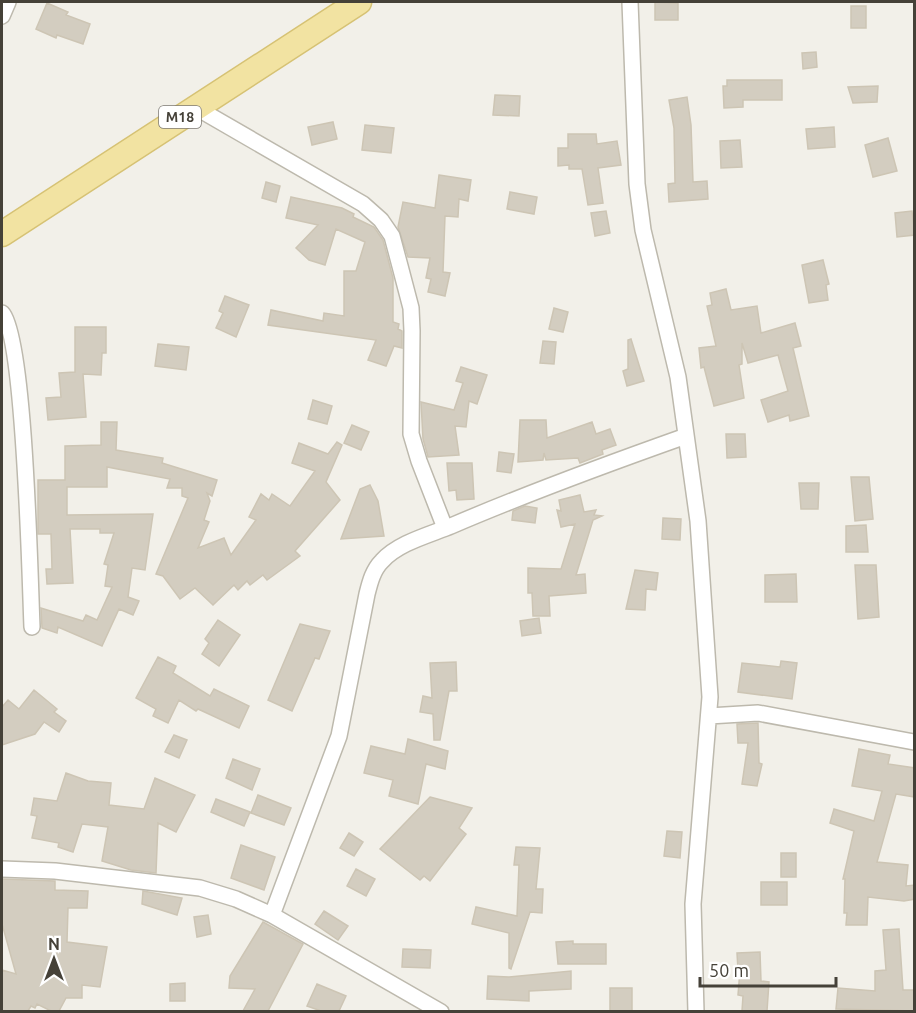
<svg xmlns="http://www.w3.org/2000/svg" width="916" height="1013" font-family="Ubuntu,sans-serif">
<rect width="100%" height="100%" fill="#f2f0e9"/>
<!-- building -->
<path fill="#d3cdc0" stroke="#cdc5b4" stroke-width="1.5" d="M655,2L678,3V20H655Z
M47,3L68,12L66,15L90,24L83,44L57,35L56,38L36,29Z
M851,6H866V28H851Z
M816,52L817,67L803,69L802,53Z
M727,80H782V100H743V107L724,108L723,86H727Z
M878,86L877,102L853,103L848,87Z
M495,95L520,96L519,116L493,115Z
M687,97L691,125L693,182L707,181L708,199L669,202L668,184L675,183L674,128L669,100Z
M333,122L337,139L312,145L308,127Z
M365,125L394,128L391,153L362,150Z
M834,127L835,147L808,149L806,129Z
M568,134H596L597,144L617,141L621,165L598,168L603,203L588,205L582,169H569V165L558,166V148H568Z
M888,138L897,171L873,177L865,145Z
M740,140L742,167L721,168L720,141Z
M439,175L471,180L468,201L459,199L458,217L445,216L443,272L450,273L445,296L428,292L431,279L426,278L430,258L408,257L398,227L403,202L435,208Z
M266,182L280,186L276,202L262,198Z
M510,192L537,197L534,214L507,209Z
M291,197L342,208L354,214L353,217L374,227L383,240L393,278V322L399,324L398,329L402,331V348L394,346L386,366L368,360L376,340L268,325L271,310L323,321L324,313L344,316V271H356L365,242L336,229L325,265L309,260L296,248L318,225L286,218Z
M606,211L610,233L595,236L591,213Z
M912,211L915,235L897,237L895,213Z
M823,260L829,284L826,285L828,300L809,303L802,265Z
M726,289L731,310L757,306L761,333L795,323L801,346L793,348L809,416L790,421L789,415L768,422L761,400L788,391L778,355L748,363L742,343V364L739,365L744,398L714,406L704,367L701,368L699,348L716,346L707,306L712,305L710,293Z
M225,296L249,305L236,337L216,328L223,313L219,311Z
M554,308L568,312L563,332L549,329Z
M75,327H106V353H102L101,375L83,374L86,417L48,420L46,398L61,397L59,373L75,372Z
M631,339L644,381L627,386L623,371L628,369V340Z
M543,341L556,342L554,364L540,363Z
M158,344L189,347L186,370L155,366Z
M461,367L487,375L477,404L469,401L466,427L455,426L459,455L428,457L423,439L421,402L454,410L463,383L456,381Z
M313,400L332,406L327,424L308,419Z
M520,420H546L547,438L592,422L596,434L610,429L616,445L602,450L603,454L580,463L578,458L546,460L544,453L543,460L518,462Z
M101,422H117L116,450L163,458L162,463L217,480L212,496L207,493L210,501L204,520L209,522L198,548L224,538L231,555L256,520L249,517L261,494L269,500L272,494L290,506L315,471L292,463L299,443L328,454L337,442L342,445L326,482L340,500L295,551L300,556L267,580L263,575L250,585L247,581L238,590L234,585L213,605L195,588L180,599L163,576L156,574L188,498L182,496V488H167L170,479L107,467V487H67V515L153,514L145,570L132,568L128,597L139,601L133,615L119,609L102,646L58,627L57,633L42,628L41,608L83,621L86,615L97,620L112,587L105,586L108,565L104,564L114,533H100V529H70L73,583L47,584L46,569H52L51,534H38V480H65V446L101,445Z
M352,425L369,432L361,450L344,443Z
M726,434H745L746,457L727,458Z
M499,452L514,454L511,473L497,471Z
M447,463H472L474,499L457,500L456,490L449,491Z
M851,477H869L873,519L855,521Z
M799,483H819L818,509H801Z
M370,485L378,501L384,536L341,539L360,489Z
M580,495L584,512L596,510L594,515L602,516L593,520L576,575L585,574L586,593L549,596L550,616H533L532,593H528V568L561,569L575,524L561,527L557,510L561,511L559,500Z
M525,506L537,508L535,523L512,520L513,511Z
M663,518L681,519L680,540L662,539Z
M866,525L868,552H846V526Z
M855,565H876L879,617L858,619Z
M635,570L658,573L656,590L646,589L645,610L626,609Z
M796,574L797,602H765V575Z
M539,618L541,633L522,636L520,621Z
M218,620L240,635L219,666L202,654L209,643L205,639Z
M300,624L330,631L319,659L315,658L292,711L268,700Z
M158,657L176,666L173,673L210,696L214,689L249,706L239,728L198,709L196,711L179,700L168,723L153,716L156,709L136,698Z
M781,661L797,663L792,699L738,692L742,663L780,667Z
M456,662L457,691H449L440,740H434L433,714L420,712L423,696L432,698L430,663Z
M34,690L57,709L54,712L66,721L59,732L44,722L35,734L2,745V707L8,700L19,709Z
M758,723L759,763L762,764L757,786L742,784L748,743H738L737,724Z
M174,735L187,740L179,758L165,752Z
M408,739L448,751L445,769L426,764L418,804L389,796L393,780L364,773L371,746L405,754Z
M859,749L890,755L888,764L915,768V797L896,794L877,862L908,865L906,886L915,885V899L904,901L868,897L867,925H846L847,913H844L845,879H843L854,831L830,823L834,809L874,821L882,791L852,786Z
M233,759L260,769L252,790L226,778Z
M66,773L88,781L111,783L109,805L144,809L155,778L195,795L176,832L158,823L156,873L131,870L102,861L108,827L82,824L73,852L58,847L59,843L32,838L37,816L31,815L34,798L57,801Z
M258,795L291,808L284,825L251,813Z
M430,797L472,808L459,828L466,834L430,881L424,876L420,880L380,849Z
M216,799L250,812L244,826L211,812Z
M667,831L682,832L680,858L664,856Z
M349,833L363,842L354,856L340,848Z
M241,845L275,857L264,890L231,878Z
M516,847L540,848L536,889H543L542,913L530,912L511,969L509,968V933L472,924L476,907L517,916L519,865H514Z
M781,853H796V877H781Z
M356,869L375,879L366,896L347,886Z
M2,879L55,881V890L88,891L87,908H68L67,942L107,947L100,987L82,985V998H66L59,1011H51L37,1004L35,1008L31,1006L28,1011H2V970L16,974L2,924Z
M761,882H787V905H761Z
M143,891L182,898L177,915L142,904Z
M324,911L348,926L338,940L315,924Z
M208,915L211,934L197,937L194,917Z
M263,922L303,944L268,1011H243L255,989L229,988L230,976Z
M899,929L903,990H915V1011L836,1009L838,988L875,991V971L886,970L883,930Z
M573,941V944H606V964H558L556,942Z
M403,949L431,950L430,968L402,967Z
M760,952L761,981L769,982L767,1011H742L743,996L738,995L740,970H738L737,953Z
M571,971V989L529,991V1001L487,999L488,976L509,977Z
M185,983V1001H170V984Z
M317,984L346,996L339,1011H321L307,1006Z
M610,988H632V1011H610Z"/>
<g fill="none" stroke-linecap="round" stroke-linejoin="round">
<!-- street casing -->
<g stroke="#bdb9ad" stroke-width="18">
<path id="street" d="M630,2L637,184L643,230L678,377L698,521L710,697L693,904L696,1012
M2,16L8,2
M195,107L363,204L381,220L392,236L400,266L411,308L412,331L411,434L419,461L445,528
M2,313C25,336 30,581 32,627
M709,716L758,713L914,742
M2,869L55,871L200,888L236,899L272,915L441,1012
M272,915L339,736L367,594C370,582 373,570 382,561C398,543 429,535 451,526C528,493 607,464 686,436"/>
</g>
<!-- primary casing -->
<g stroke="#d6c274" stroke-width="27">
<path id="primary" d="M2,234L359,2"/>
</g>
<!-- street -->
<use href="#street" stroke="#fff" stroke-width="15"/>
<!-- primary -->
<use href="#primary" stroke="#f2e3a2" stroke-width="24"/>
</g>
<g text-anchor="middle" stroke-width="5" stroke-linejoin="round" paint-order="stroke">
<!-- shield labels -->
<rect fill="#fff" stroke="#7d7a74" stroke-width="1.5" x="159" y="106" width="42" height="22" rx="4.5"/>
<g font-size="14" font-weight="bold" fill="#454138">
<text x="180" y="122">M18</text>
</g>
</g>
<!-- border -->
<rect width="916" height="1013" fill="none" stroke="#454138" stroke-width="6"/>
<!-- north arrow -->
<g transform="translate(54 959)" stroke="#ffffff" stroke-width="4.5" paint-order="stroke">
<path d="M0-4.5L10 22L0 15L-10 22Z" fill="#454138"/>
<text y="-9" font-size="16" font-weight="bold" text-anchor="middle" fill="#454138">N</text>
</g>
<!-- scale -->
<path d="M700 977v9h136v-9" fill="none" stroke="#454138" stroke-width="3"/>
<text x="709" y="977" font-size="18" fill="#454138" stroke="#ffffff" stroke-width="4.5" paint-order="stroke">50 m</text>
</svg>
